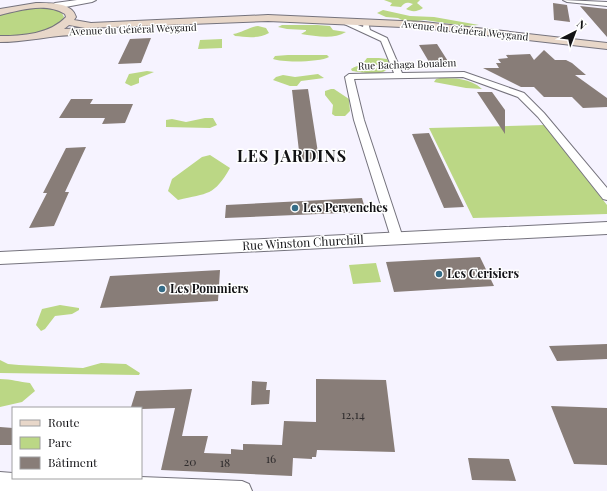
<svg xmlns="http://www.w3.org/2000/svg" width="607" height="491" font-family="'Playfair Display',serif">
<rect width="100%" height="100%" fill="#f6f3ff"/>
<!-- green -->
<path fill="#bbd785" d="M384,0H420L417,3L423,8C417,12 412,12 406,9L413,4C407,2 405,2 401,7L390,6L392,3Z
M42,7C50,8 61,8 64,17C55,34 18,36 0,36V13L21,9Z
M383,10L410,16L434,17L479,25L464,26L425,20L406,22L398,18L386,17L377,13Z
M282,25H317L330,26L333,30L346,32C333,40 316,36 301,34L306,31V30L287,29L278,27Z
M258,26L266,28L269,33C258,39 246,37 235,36L233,34C242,33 249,27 258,26Z
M222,39V48L198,49L200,40Z
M288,55H327L329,57C321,62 283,63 273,59L275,56Z
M367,58H379L387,59L389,63C388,66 387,70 385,71C376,76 361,72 352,71L351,69C360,64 364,65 374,69L379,67V65L368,64L364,62Z
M147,71L154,72L139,78V83L131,86L125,83L129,74Z
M318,74L324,78L301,81L297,86H290L273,80L276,77L283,75L295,77Z
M440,78C455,78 470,78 482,89L466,88L434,82L436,79Z
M331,89H334L349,99L350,111L345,116H335L332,114L333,105L325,95V91Z
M205,118H213L217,125L210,128L166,127V120L172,119L186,122Z
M544,125L607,205V214L473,218L429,128Z
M210,155L230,168C214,196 208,193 178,200L168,191L172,179L202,157Z
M376,263L381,282L353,284L349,265Z
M60,305L79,308V310L72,314L55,316L45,329L41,331L36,325L42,309Z
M0,360L8,364L19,365L83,368L101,363L126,364L140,373L139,375L0,373Z
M0,379C12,379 19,382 30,383L35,391L22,402L0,407Z"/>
<!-- building -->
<path fill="#887d78" d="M553,3L567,5L570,22L554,20Z
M580,6L607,9V37Z
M151,38L141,63L118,64L130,39Z
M437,44L451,66L432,67L419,45Z
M544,50L555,60H566L572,63L586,75H575L607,98V107L583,108L572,97H544L534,87H521L483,68H499L496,63H501L498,59L508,58L506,55L530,54L534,60Z
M308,89L319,159L300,160L292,90Z
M477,92H492L505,110V134Z
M71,99H93L90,104H133L125,123L102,124L105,118H59Z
M429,133L464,207L444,208L412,134Z
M86,147L65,192H69L54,226L29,228L47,193H43L66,148Z
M362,198L366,212L225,218L226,205Z
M480,257L494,286L394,292L386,262Z
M220,270L218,301L100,308L110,276Z
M607,344V359L557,361L549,346Z
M316,379L386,380L395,452L317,450L316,457H312V459L293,458L292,476L161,470L175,408L141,409V407H131L136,391L192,389L182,436H208L204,453L231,454V449L243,450V444L282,445L284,421L316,422Z
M252,381L267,382L266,390H270L269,404L251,405Z
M551,406L607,408V465L574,464Z
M0,427L13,428V445H0Z
M468,458L509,459L516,481L472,480Z"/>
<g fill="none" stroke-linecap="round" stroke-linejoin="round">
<!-- minor casing -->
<g stroke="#75737d" stroke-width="2">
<path id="minor" d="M342,19L363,27L364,22H368L370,30L387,38L402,73L464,72L524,93L544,113L607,188V200L603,199L538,117L518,97L463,77L354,79L364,120L403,238L402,241L397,243L392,241L354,120L345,77L349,74L394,73L381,41L340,22L339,21Z
M0,472L13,473V478L141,477L242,481L249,484L252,491H0Z"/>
</g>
<!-- tertiary casing -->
<g stroke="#75737d" stroke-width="2">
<path id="tertiary" d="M77,0H96L92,2L55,9L51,6L55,3Z
M563,0L607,2V6L567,2Z
M607,222V234L0,264V252Z"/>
</g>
<!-- secondary casing -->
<g stroke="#75737d" stroke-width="2">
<path id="secondary" d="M36,3C49,3 72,2 76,17L74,20L91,23L268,15L424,22L607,43V49L424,28L268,21L86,28L90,31C86,36 78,34 72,35C48,36 25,42 0,42V36C23,36 50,34 66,17L65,14C46,2 20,10 0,15V9ZM69,25L85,28L64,29Z"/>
</g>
<!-- minor -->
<use href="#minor" fill="#fff" fill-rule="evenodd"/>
<!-- tertiary -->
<use href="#tertiary" fill="#fff" fill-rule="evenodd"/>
<!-- secondary -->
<use href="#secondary" fill="#e8d7c9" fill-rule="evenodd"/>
</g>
<!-- markers -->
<g fill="#366d88" stroke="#fff" stroke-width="1.5">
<circle cx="295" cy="208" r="4"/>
<circle cx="439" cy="274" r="4"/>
<circle cx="162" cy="289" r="4"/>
</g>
<g text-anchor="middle" stroke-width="3" stroke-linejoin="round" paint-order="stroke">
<!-- far-street labels -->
<g font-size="10" fill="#121215" stroke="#fff">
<text transform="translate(133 29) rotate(-2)" y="4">Avenue du Général Weygand</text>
<text transform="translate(465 30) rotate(6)" y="4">Avenue du Général Weygand</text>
<text transform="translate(407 64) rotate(-2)" y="4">Rue Bachaga Boualem</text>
</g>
<!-- poi labels -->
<g font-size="12" font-weight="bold" fill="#121215" stroke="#fff" text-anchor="start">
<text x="303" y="212">Les Pervenches</text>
<text x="447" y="278">Les Cerisiers</text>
<text x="170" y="293">Les Pommiers</text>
</g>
<!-- street labels -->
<g font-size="12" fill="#121215" stroke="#fff">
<text transform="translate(303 243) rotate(-3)" y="4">Rue Winston Churchill</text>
</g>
<!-- near-number labels -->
<g font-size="12" fill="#302d2e">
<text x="353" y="419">12,14</text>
<text x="271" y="463">16</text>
<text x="190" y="466">20</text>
<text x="225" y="467">18</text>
</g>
<!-- district labels -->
<g font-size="16" font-weight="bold" letter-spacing="1" fill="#121215" stroke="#fff">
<text x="292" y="162">LES JARDINS</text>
</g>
</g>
<!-- legend -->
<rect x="12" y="407" width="130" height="72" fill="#ffffff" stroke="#a0a0a1"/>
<rect x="20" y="420" width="20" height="6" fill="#e8d7c9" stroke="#a0a0a1"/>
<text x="48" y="427" font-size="12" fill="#121215">Route</text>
<rect x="20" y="437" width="20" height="12" fill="#bbd785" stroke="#a0a0a1"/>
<text x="48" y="447" font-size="12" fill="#121215">Parc</text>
<rect x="20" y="457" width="20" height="12" fill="#887d78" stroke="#a0a0a1"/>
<text x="48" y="467" font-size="12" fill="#121215">Bâtiment</text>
<!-- north arrow -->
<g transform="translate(575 32) rotate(42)" stroke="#ffffff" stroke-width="3" paint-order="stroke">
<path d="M0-3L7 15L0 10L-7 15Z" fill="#121215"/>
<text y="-6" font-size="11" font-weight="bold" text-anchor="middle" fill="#121215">N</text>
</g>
</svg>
